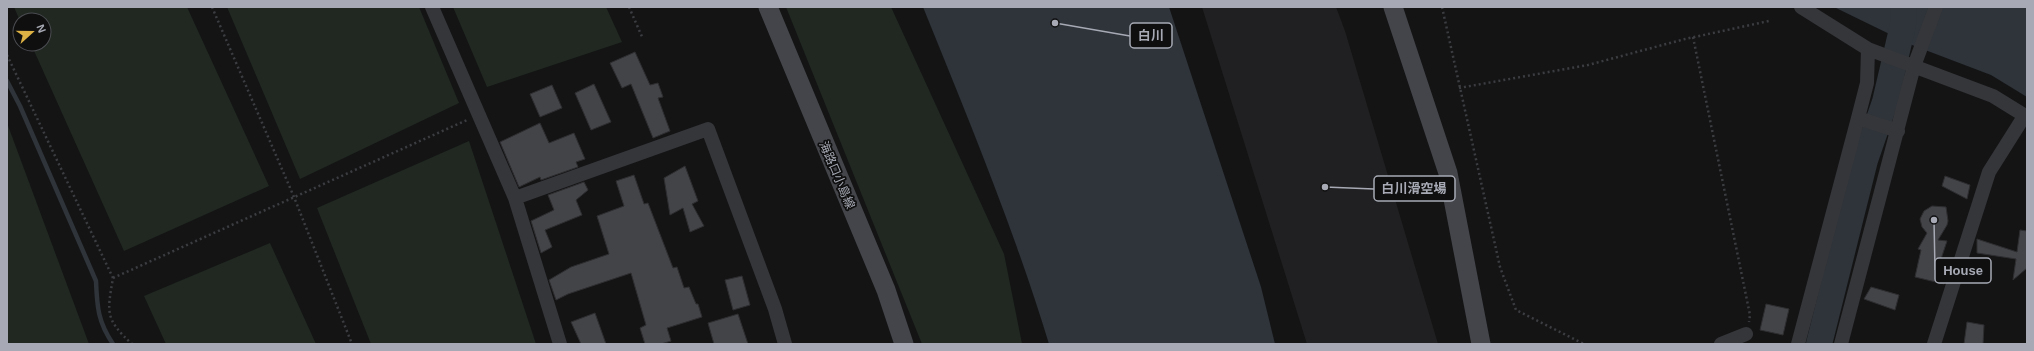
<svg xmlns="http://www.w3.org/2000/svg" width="2034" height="351" font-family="Arial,'Noto Sans JP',sans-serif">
<rect width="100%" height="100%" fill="#141415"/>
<!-- built -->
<path fill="#202022" d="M1202,7H1336L1345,31L1438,344H1307Z"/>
<!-- green -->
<path fill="#202821" d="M14,7H187L269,186L124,251L31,44H44V20L20,21Z
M227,7H419L459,103L300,179Z
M453,7H606L622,42L487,87Z
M786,7H891L1004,254L1022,344H922Z
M7,123L89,344H7Z
M469,141L536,344H371L317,208Z
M270,243L316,344H166L144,296Z"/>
<!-- water -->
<path fill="#2e343a" d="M923,7H1169L1261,287L1275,344H1049C1014,229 968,118 923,7Z
M1834,7H2027V97L1991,75L1912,45Z"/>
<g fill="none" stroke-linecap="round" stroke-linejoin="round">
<!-- stream -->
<path stroke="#2e343a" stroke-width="4.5" d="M7,81L20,106L96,281C97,307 98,322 113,344"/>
<!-- river -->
<path stroke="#2e343a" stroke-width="26" d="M1819,344L1865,160L1885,102L1903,25L1904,7"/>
</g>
<!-- building -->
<path fill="#434448" stroke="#2e2e31" d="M635,52L650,85L658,83L663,97L658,98L670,131L653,138L631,84L622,88L610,63Z
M594,84L611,122L591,130L575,93Z
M552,85L562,108L540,117L530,94Z
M540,123L549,143L574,133L585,159L576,162L578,167L541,180L540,177L519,187L500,142Z
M685,166L698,201L692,204L704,226L690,232L683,208L670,215L664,178Z
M634,175L644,204L648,203L673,268L677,267L684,288L689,287L696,304H698L702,317L667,328L671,341L661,344H645L640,328L646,325L631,273L568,294L556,300L549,280L571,267L609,254L597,216L624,206L616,181Z
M1945,176L1970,185L1967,199L1942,186Z
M584,182L588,190L576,200L582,215L545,230L552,247L541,253L531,221L554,210L548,195Z
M1932,206L1946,207L1948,221L1947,225L1938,240L1947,241L1939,265L1946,267L1944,284L1915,277L1921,250L1918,249L1927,233L1922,227L1920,219L1924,211Z
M2020,230L2027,231V268L2013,280L2016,259L1977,253V239L2017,252Z
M742,276L750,305L733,310L725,280Z
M1871,287L1899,295L1895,310L1864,299Z
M1766,304L1789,309L1783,335L1760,330Z
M595,313L606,344H581L571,322Z
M738,314L748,344H714L708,323Z
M1967,322L1984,325L1983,344H1964Z"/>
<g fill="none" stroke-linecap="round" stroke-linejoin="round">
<!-- path -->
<path stroke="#3b3d41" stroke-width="2.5" stroke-dasharray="2 3" stroke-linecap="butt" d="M212,7L294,197L352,344
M629,7L643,39
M1442,7L1500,267L1516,310L1584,344
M1693,37L1750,315L1749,322
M7,55L113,278C107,313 105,319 132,344
M1459,88L1588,65L1685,39L1769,21
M113,278L467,120"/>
<!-- street -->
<path stroke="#35363a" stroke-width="14" d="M432,7L515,198L560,344
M1801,7L1868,49L1993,96L2027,117
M1858,118L1898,131
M515,198L708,129L775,309L785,344
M1721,344L1746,334
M1798,344L1858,118L1867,83L1868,49
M1841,344L1914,66L1936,7
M1934,344L1989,172L2025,115"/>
<!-- secondary -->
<path stroke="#43454a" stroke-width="19" d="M768,7L886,290L904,344
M1393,7L1448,173L1481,344"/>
</g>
<g text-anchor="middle" stroke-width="3.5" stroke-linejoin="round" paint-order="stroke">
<!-- street labels -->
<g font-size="12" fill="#a7aab4" stroke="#0f0f10">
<text transform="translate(837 175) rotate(67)" y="4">海路口小島線</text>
</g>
</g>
<!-- callouts -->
<path fill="none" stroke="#a7aab4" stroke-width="1.5" d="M1055 23L1130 36M1325 187L1374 189M1934 220L1935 270"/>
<g fill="#a7aab4" stroke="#0f0f10" stroke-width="1.5">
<circle cx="1055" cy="23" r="4"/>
<circle cx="1325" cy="187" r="4"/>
<circle cx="1934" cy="220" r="4"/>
</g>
<g fill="#0f0f10" stroke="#a7aab4" stroke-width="1.5">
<rect x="1130" y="23" width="42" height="25" rx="4"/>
<rect x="1374" y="176" width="81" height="25" rx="4"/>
<rect x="1935" y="258" width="56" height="25" rx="4"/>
</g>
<g font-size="13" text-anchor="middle" font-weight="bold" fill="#a7aab4">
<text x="1151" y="40">白川</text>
<text x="1414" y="193">白川滑空場</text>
<text x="1963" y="275">House</text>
</g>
<!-- border -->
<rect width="2034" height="351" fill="none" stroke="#a7aab4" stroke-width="16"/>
<!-- north arrow -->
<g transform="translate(32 32) rotate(69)"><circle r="19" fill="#0f0f10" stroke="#4c4d52"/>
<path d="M0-3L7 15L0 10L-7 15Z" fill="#ddb144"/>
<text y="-6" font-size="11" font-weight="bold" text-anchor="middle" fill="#a7aab4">N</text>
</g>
</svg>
